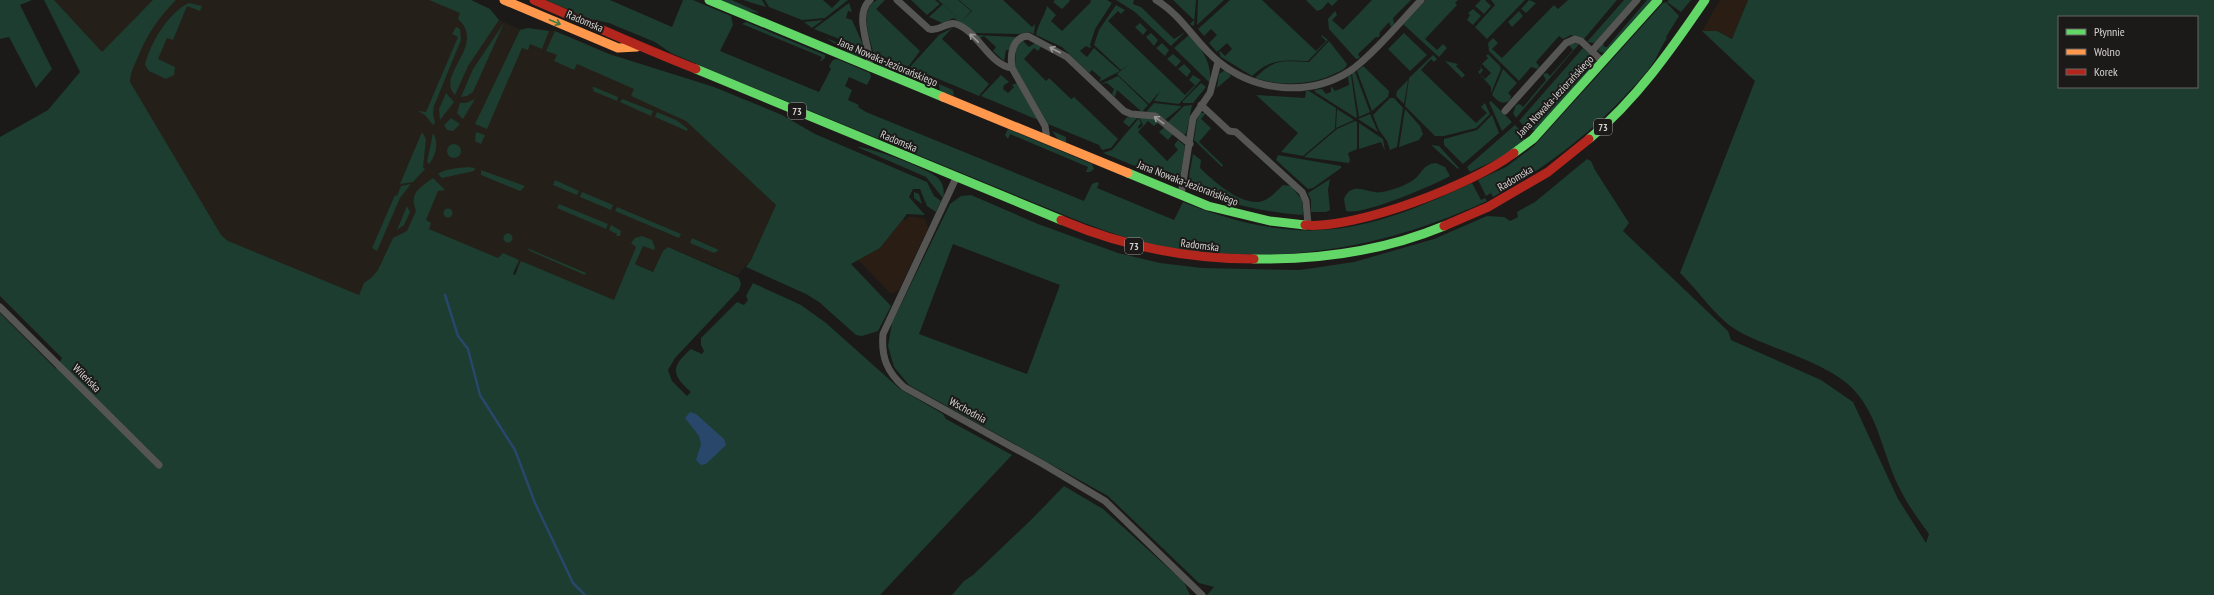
<svg xmlns="http://www.w3.org/2000/svg" width="2214" height="595" font-family="'PT Sans Narrow',sans-serif">
<rect width="100%" height="100%" fill="#1b1a19"/>
<!-- built -->
<path fill="#251f19" d="M50,0H471L490,9L499,20L522,30L540,29L555,31L609,54L672,74L734,166L776,205L751,260L737,276L673,249L663,251L653,272L636,264L616,310L429,229L355,312L216,253Z"/>
<!-- industrial -->
<path fill="#2a1d14" d="M1720,0H1748L1732,39L1717,31H1702Z
M909,217H915L925,219L928,228L899,290L891,294L858,260L880,248L902,218L905,220Z"/>
<!-- green -->
<path fill="#1c3d2f" fill-rule="evenodd" d="M0,0H32L20,5L52,69L36,88L9,37L0,39Z
M44,0H54L102,52L153,0H176C158,18 147,35 137,59C134,66 130,74 130,82L221,235L228,241L359,295L364,283L371,278L378,270L393,238L407,231L416,211C409,193 419,188 433,178L445,190L438,191L426,220L431,223L429,229L498,258L503,253L519,260L513,274L515,275L521,261L614,300L636,247L631,243L635,238L642,236L652,240L655,248L654,250L643,246L635,264L653,272L663,251L668,247L739,278L741,284L739,290L675,358L668,370L672,381L687,396L691,392C672,375 670,367 691,349L702,354L704,351L701,345V338L737,302L744,305L748,300L746,296L753,283L801,305L826,323L900,389L943,414L946,419L1012,455L880,595H0V313L56,369L62,358L0,296V137L48,110L80,72Z
M429,0H471L490,9L499,20L468,66L455,95C435,75 487,45 458,19L460,13Z
M546,0H610L672,27L683,0H693L731,16L733,25L720,51L819,92L831,69L829,66L833,60L837,59L870,73L871,77L867,85L849,77L845,86L852,90L848,100L859,105L858,107L866,112L1084,201L1092,184L1097,182L1099,183L1097,188L1174,220L1183,202C1230,221 1283,235 1334,229C1382,224 1429,203 1472,183L1481,200L1485,198L1487,201C1387,247 1287,265 1177,249C1145,245 1114,234 1084,223L718,73L671,53L655,42L609,23L590,19Z
M720,0H732L760,13L746,11Z
M743,0H762L766,7Z
M765,0H823L832,8L840,0H848L825,18L802,20L769,7Z
M877,0H885L876,9L920,51L908,67L873,52C870,37 858,10 877,0Z
M911,0H935L940,4L927,15Z
M938,0H958L971,11L962,21Z
M959,0H1003L1032,27L1035,24L1034,34L1029,32L1020,34L974,33L954,18L942,23L929,17L943,4L962,21L972,11Z
M1055,0H1069L1070,1L1062,9L1053,2Z
M1090,0H1107L1112,3L1095,29L1090,45L1091,47L1090,48L1086,46L1080,51L1087,57L1094,48L1120,71L1099,82L1101,78L1092,70L1089,73L1062,47L1036,35C1038,24 1044,17 1047,6L1056,15L1051,21L1062,31L1091,2Z
M1116,0H1134L1133,4L1141,7L1174,39L1185,32L1171,46L1135,12Z
M1173,0H1196L1194,25L1193,26L1190,24L1194,20Z
M1198,0H1224L1197,25Z
M1230,0H1262L1316,51L1326,41L1321,36L1322,35L1328,40L1308,61C1283,60 1271,58 1252,76L1221,57L1219,52L1220,51L1225,56L1232,49L1227,43L1217,52L1209,43L1217,35L1211,29L1204,36L1198,29Z
M1306,0H1338L1332,6L1328,2L1322,9L1317,11Z
M1372,0H1411L1393,18L1394,24L1391,27L1389,22L1380,32L1379,37H1376L1358,54L1360,58L1356,59L1329,29L1328,19L1335,11L1337,15L1332,20L1343,30Z
M1426,0H1458L1455,3L1457,5L1425,39L1437,50L1443,44L1447,48L1439,57L1403,24Z
M1481,0H1485L1491,6L1484,14L1475,6Z
M1491,0H1525L1487,39L1475,27L1495,5Z
M1529,0L1536,3L1526,13L1521,9Z
M1568,0H1617L1584,39L1571,35L1563,39L1559,36L1536,62L1539,66L1538,69L1531,67L1519,81L1489,51L1488,43L1493,38L1498,43L1492,49L1502,58L1554,5L1558,9Z
M1624,0H1633L1595,43L1587,42Z
M1647,0H1653L1604,53L1598,51L1603,41L1604,47H1607Z
M1669,0H1691L1681,12L1667,2Z
M1748,0H2214V595H1207L1214,587L1199,583L1108,496L909,385L894,367L888,346L892,323L950,204L961,196L971,195L1038,224L1118,253L1160,263L1202,268L1300,270L1354,262L1434,239L1487,216L1504,217L1510,221L1518,217L1517,212L1535,202L1587,159L1591,161L1595,170L1629,223L1623,231L1728,331L1731,340L1821,380L1853,402L1898,499L1926,543L1929,534C1919,520 1909,507 1901,491C1883,458 1880,418 1854,390C1828,362 1772,350 1738,331C1717,319 1698,290 1680,273L1755,81L1702,31H1717L1732,39ZM2059,17H2197V87H2059ZM953,244L1060,285L1027,374L919,334Z
M1666,2L1679,16L1666,37L1667,38C1662,45 1659,53 1655,60C1647,73 1634,86 1624,97C1585,138 1542,170 1493,197L1491,193L1486,196L1478,180L1506,167L1534,146L1663,3Z
M189,3L202,6L200,11L187,6L173,40L167,38L158,59L175,67L174,75L166,79L149,71L145,65C150,43 169,12 189,3Z
M849,3L852,12L848,11L846,18L852,20L865,49L814,29Z
M1116,5L1125,10L1121,14L1118,11L1108,21L1185,95L1195,85L1189,80L1193,75L1201,80L1179,104L1154,101L1160,91L1149,104L1117,74L1128,65L1121,70L1094,45L1099,30Z
M1473,9L1481,16L1473,25L1467,20L1470,15L1468,13Z
M1519,11L1523,16L1512,27L1508,22Z
M823,20L812,28L804,22Z
M746,22L825,55V58L820,62L822,57L742,24Z
M504,23L473,92L467,96L461,97L473,69Z
M1140,23L1147,30L1143,35L1135,27Z
M456,27L460,29L461,40L434,106L433,114L435,123L433,125L425,115L418,111L426,112L458,37L452,34Z
M528,28L549,31L542,49L530,44L528,50L522,48L487,129L475,124L520,30Z
M952,28L942,39L989,84L979,96L910,67L939,35Z
M555,31L609,54L714,87L782,115L815,134L927,182L934,196L941,201L936,212L927,206L920,189H913L909,197L925,215L907,214L880,248L851,264L891,306L878,331L862,336L856,335L819,302L806,294L746,267L751,260L776,205L686,121L631,96L634,89L577,64L574,70L554,61L557,55L546,51Z
M1151,33L1158,40L1154,46L1146,37Z
M1404,33L1427,55L1410,71L1388,49Z
M1190,34C1202,50 1212,62 1210,83L1174,48Z
M976,35L1016,37L1009,50H1006L1004,61L993,51L996,47L984,36L980,38Z
M826,38L866,54L865,56L861,58L850,54Z
M1022,40L1029,47L1035,43L1041,47L1038,51L1034,48L1024,59L1046,81L1049,78L1071,99L1074,97L1118,139L1111,148L1102,150L1099,145L1048,124L1015,67L1016,47Z
M1329,41L1347,64C1346,69 1341,71 1336,73C1311,86 1281,86 1255,78C1276,58 1281,61 1309,62Z
M1162,43L1169,50L1165,56L1156,48Z
M1576,43L1579,44L1516,118L1513,113L1516,105L1520,104L1523,107L1546,80L1543,74L1547,73L1550,76L1573,50L1569,45Z
M1583,48L1595,59L1596,63L1536,130H1528L1519,121Z
M1173,54L1181,61L1176,67L1167,59Z
M1488,54L1500,66L1501,69L1491,93V87L1478,72L1481,69L1480,66L1483,70L1480,74L1485,79L1491,73L1482,64L1488,58L1486,56Z
M1433,55L1437,59L1434,62L1431,59L1421,70L1476,123L1487,113L1481,107L1485,103L1490,114L1476,128L1444,136H1435L1405,106L1409,78Z
M875,57L891,64L886,69L880,66Z
M1445,61L1458,64L1456,66L1465,75L1462,78Z
M1184,64L1191,71L1187,77L1178,69Z
M1363,66L1389,91L1388,97L1372,111L1357,71Z
M1503,69L1517,83L1508,93L1511,96L1510,100C1502,106 1498,101 1492,95Z
M1225,70L1231,76L1217,88L1219,74Z
M1355,72L1370,112L1359,117L1352,74Z
M1001,75L1009,82L1004,85L1003,89L1008,93L1014,87L1012,85L1017,83L1038,120L981,96Z
M1351,75L1357,117L1356,118L1315,92V90L1322,89L1326,94L1331,92V86L1335,91L1349,85L1348,77Z
M1118,76L1148,105L1142,112L1117,90L1115,97L1112,94L1114,89L1107,83L1101,84Z
M1408,80L1404,104L1396,96L1397,91Z
M1201,83L1206,87L1193,103H1183V101Z
M939,84L953,90L954,96L940,91Z
M594,87L618,97L617,101L593,91L594,89L591,88Z
M1306,91H1309L1336,108L1335,129L1303,156L1281,152L1298,133L1256,95L1305,98Z
M446,93L454,102L440,120L439,109Z
M1390,98H1394L1403,108L1397,147L1390,150L1387,141L1379,130L1373,115Z
M475,99L463,119L457,113L460,103H466Z
M622,99L653,111L651,116L620,102Z
M1491,101L1512,122L1502,131L1489,102Z
M1154,103L1181,106V107L1165,120L1156,113L1146,112Z
M1192,105L1186,134L1183,135L1168,122L1184,106Z
M1337,109L1354,120L1336,128Z
M1405,109L1420,126L1423,134L1419,140L1399,147Z
M657,112L676,120L688,129L687,131L655,117Z
M1200,113H1206L1201,119L1211,128L1199,142L1223,165L1222,167L1194,140L1197,119Z
M1370,114L1378,132L1358,119Z
M1492,115L1499,133L1463,164L1444,145V139L1477,130Z
M1127,117L1137,118L1129,127L1123,122Z
M451,118L460,124L453,131L447,130L444,125Z
M1139,118L1141,123L1138,127L1139,129L1143,125L1140,118H1153L1159,122L1154,126L1148,121L1138,132L1167,161L1178,150L1174,145L1178,140L1185,146L1180,178L1174,182L1103,153L1112,150Z
M1355,121L1357,122V149L1348,153L1350,160L1349,163L1304,157L1337,129Z
M1359,123L1383,139L1385,151L1381,142L1359,149Z
M1515,125L1524,134V140L1506,155L1470,172L1467,167Z
M1165,127L1173,134L1168,140L1159,132Z
M1008,129L1092,164L1094,169L1090,172H1086L1088,167L1010,134L1008,139L1005,135Z
M1052,131L1066,137V143L1058,139Z
M422,132L426,139L423,167L425,169L413,182L400,184Z
M476,132L485,135L481,144L475,141Z
M433,133C439,142 436,156 429,164L427,162Z
M447 151a7 7 0 1 1 14 0a7 7 0 1 1-14 0Z
M1431,145L1439,146L1459,168L1458,169Z
M857,147C871,147 927,168 938,178C943,183 945,191 943,198L926,177Z
M1193,154L1201,160L1200,168C1214,181 1236,202 1257,202C1267,202 1276,192 1283,185L1291,186L1302,200L1303,213L1302,215C1262,212 1224,203 1187,188Z
M1278,155L1341,166V168L1313,188L1308,189L1276,160Z
M1436,163L1445,167L1450,176C1432,186 1362,216 1346,211L1344,199C1352,179 1369,195 1382,192C1392,190 1404,186 1412,181C1422,175 1422,164 1436,163Z
M468,167L475,168L474,171L442,178L438,174C444,169 459,168 468,167Z
M481,170L525,186L520,191L481,175Z
M1330,179L1328,190L1330,210L1326,212H1311V200L1308,193Z
M555,180L579,191L577,195L553,185Z
M411,184L400,198L377,251L372,248L395,195L397,196L401,186Z
M582,192L613,205L611,210L580,197Z
M914,192L919,194L922,204L914,198Z
M559,204L608,224L606,229L557,208Z
M407,206L410,212L404,225L397,230Z
M617,207L681,234L679,238L615,211Z
M443.5 213a4.5 4.5 0 1 1 9 0a4.5 4.5 0 1 1-9 0Z
M611,225L621,231L620,236H616L617,234L609,230Z
M503.5 238a4.5 4.5 0 1 1 9 0a4.5 4.5 0 1 1-9 0Z
M692,238L694,239L719,250L714,253L690,243Z
M527,248L586,273L585,275L530,251Z
M1064,486L1103,509L1184,582L1190,595H952L964,581L973,575L1031,520Z"/>
<!-- water -->
<path fill="#29476b" d="M690,412L696,414L724,439L726,445L706,464L701,465L696,460L701,444L699,436L685,418Z"/>
<g fill="none" stroke-linecap="round" stroke-linejoin="round">
<!-- stream -->
<path stroke="#29476b" stroke-width="2.5" d="M445,295L458,336L468,349L480,395L515,450L535,503L573,583L585,595"/>
<!-- street -->
<path stroke="#555554" stroke-width="7" d="M870,0C853,16 871,47 870,68
M897,0L929,29C939,32 947,21 956,24C978,31 989,65 1012,68
M1156,0C1183,16 1196,44 1219,62C1256,92 1309,97 1350,71C1372,56 1402,20 1421,0
M1592,51L1637,0
M1201,105L1229,131L1236,132L1302,192L1306,201L1308,225
M1505,111L1566,43L1575,39L1581,41L1603,62
M1047,139L1045,126L1012,68C1010,55 1012,37 1028,36L1067,57L1124,111L1131,114L1155,116L1190,144
M956,178L883,334C881,357 887,372 904,387L1043,464L1105,501L1202,595
M1181,195L1193,118L1210,93L1218,62
M0,307L159,465"/>
<!-- fast -->
<path stroke="#63d668" stroke-width="9" d="M709,0L943,97
M696,69L1061,220
M1589,139C1636,100 1671,50 1705,0
M1514,153L1533,139L1658,0
M1128,173L1208,206L1270,221L1305,225
M1254,259C1318,260 1384,251 1444,226"/>
<!-- slow -->
<path stroke="#ff974d" stroke-width="9" d="M504,0L618,48L637,47
M943,97L1128,173"/>
<!-- jam -->
<path stroke="#b3261e" stroke-width="9" d="M534,0C588,23 641,48 696,69
M1061,220C1122,246 1188,259 1254,259
M1305,225C1355,230 1474,184 1514,153
M1444,226L1488,207L1548,172L1589,139"/>
</g>
<!-- one-way arrows -->
<defs><path id="oneway-shaft" d="M-6 0H5M1.5-3L5.5 0L1.5 3" fill="none" stroke-width="1.6" stroke-linecap="round" stroke-linejoin="round"/></defs>
<use stroke="#407840" href="#oneway-shaft" transform="translate(555 22) rotate(23)"/>
<g stroke="#9b9a99">
<use href="#oneway-shaft" transform="translate(974 38) rotate(-136)"/>
<use href="#oneway-shaft" transform="translate(1055 50) rotate(-153)"/>
<use href="#oneway-shaft" transform="translate(1159 120) rotate(-144)"/>
</g>
<g text-anchor="middle" stroke-width="4" stroke-linejoin="round" paint-order="stroke">
<!-- shield labels -->
<g fill="#1c1a18" stroke="#9e9c9a" stroke-width="1">
<rect x="788" y="103" width="18" height="16" rx="3"/>
<rect x="1594" y="119" width="18" height="16" rx="3"/>
<rect x="1125" y="238" width="18" height="16" rx="3"/>
</g>
<g font-size="10" font-weight="bold" fill="#d5d3d1">
<text x="797" y="115">73</text>
<text x="1603" y="131">73</text>
<text x="1134" y="250">73</text>
</g>
<!-- street labels -->
<g font-size="11" fill="#d5d3d1" stroke="#1c1a18">
<text transform="translate(585 21) rotate(23)" y="4">Radomska</text>
<text transform="translate(888 62) rotate(23)" y="4">Jana Nowaka-Jeziorańskiego</text>
<text transform="translate(1555 96) rotate(-47)" y="4">Jana Nowaka-Jeziorańskiego</text>
<text transform="translate(899 141) rotate(23)" y="4">Radomska</text>
<text transform="translate(1515 178) rotate(-31)" y="4">Radomska</text>
<text transform="translate(1188 183) rotate(21)" y="4">Jana Nowaka-Jeziorańskiego</text>
<text transform="translate(1200 245) rotate(7)" y="4">Radomska</text>
<text transform="translate(87 378) rotate(45)" y="4">Wileńska</text>
<text transform="translate(968 410) rotate(29)" y="4">Wschodnia</text>
</g>
</g>
<!-- legend -->
<rect x="2058" y="16" width="140" height="72" fill="#1c1a18" stroke="#666462"/>
<rect x="2066" y="29" width="20" height="6" fill="#63d668" stroke="#666462"/>
<text x="2094" y="36" font-size="12" fill="#d5d3d1">Płynnie</text>
<rect x="2066" y="49" width="20" height="6" fill="#ff974d" stroke="#666462"/>
<text x="2094" y="56" font-size="12" fill="#d5d3d1">Wolno</text>
<rect x="2066" y="69" width="20" height="6" fill="#b3261e" stroke="#666462"/>
<text x="2094" y="76" font-size="12" fill="#d5d3d1">Korek</text>
</svg>
